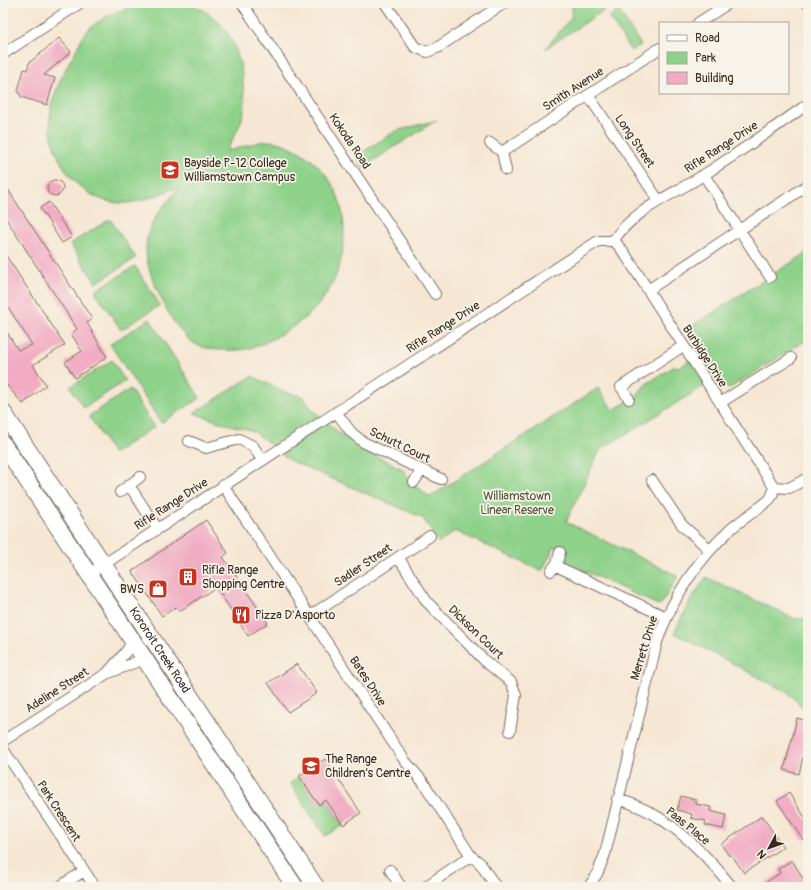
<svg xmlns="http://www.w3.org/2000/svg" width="811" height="890" font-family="Pangolin,sans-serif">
<rect width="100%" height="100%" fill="#f7f3e8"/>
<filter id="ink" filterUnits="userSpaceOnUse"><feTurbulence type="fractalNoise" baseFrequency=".025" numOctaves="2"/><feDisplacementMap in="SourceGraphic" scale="8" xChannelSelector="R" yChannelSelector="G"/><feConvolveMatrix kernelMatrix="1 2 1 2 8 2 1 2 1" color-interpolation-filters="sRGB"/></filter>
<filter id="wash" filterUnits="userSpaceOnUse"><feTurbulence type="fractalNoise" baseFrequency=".012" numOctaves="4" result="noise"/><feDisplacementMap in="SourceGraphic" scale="16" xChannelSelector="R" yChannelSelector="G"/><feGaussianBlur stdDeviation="0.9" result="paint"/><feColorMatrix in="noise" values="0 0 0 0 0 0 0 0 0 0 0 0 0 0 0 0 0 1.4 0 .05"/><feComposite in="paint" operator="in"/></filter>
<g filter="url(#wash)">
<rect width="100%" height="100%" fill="#f6e7d4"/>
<!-- green -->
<path fill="#8ed18a" stroke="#647e54" d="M146,3C159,3 174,1 186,3C220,12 238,42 242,75C243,87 247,103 243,115C240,127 232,139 227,151C239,149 257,141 268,141C291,142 313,159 326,175C353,209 348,267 322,300C310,316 295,326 278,336C260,346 245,352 224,350C214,350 200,348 192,342C179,332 169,315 162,300C148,271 137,245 157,215C163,205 172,197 179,187C160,193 141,204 121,203C74,202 42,147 52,104C57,85 65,69 75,52C79,46 81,38 85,33C102,15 123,9 146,3Z
M573,3H615L545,49L571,18Z
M619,11L641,45L631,51L609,17Z
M437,120L363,167L356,156L396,131Z
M110,219L136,258L96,283L70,244Z
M808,252V339L728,389L719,377L600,450L566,522L678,576L660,606L566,562L565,552L554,547L542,571L455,531L439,543L423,518L291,461L256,433L247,429L225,424L194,413L252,376L287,393L302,396L313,410L338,432L362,449L403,469L410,481L430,497L598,388L613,410L635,397L646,384L675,366L680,367L704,352L689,328Z
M135,266L160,305L121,330L95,291Z
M150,319L200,398L161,423L110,344Z
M112,360L125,381L84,408L70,387Z
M130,389L154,427L113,454L89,416Z
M706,577L795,619L808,618V713L787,692L674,633L689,603Z
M300,777L319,804L326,800L343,825L325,836L290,783Z"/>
<g id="blocks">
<!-- building -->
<path fill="#f1abc3" d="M59,38L71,52L44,75L55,78L47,105L21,97L18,91L24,69L27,70L29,63Z
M47 188a8 8 0 1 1 16 0a8 8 0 1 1-16 0Z
M3,182L92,319L87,323L107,357L75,378L65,362L82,351L71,334L77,329L3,214Z
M49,202L72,237L62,243L40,208Z
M3,251L65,345L33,365L46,385L23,404L3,381V326L18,350L32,345L3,299Z
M206,520L228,553L223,557L268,623L248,636L216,587L180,611L176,607L162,616L132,571Z
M297,664L317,693L288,712L268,683Z
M797,718L808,721V735L799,774L784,770Z
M325,759L361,813L343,825L326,800L319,805L299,776Z
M789,793L808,822V836L803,840L777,801Z
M681,796L696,800V804L711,807L710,811L726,815L723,829L705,825L706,821L691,818L692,814L677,810Z
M762,816L783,847L744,873L731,854L729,856L721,844Z
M792,860L808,887H759L780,873L778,869Z"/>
</g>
</g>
<g filter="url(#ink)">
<use href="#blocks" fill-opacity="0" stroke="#7c6c5e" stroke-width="1"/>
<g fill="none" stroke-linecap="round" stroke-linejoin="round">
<!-- minor casing -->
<g stroke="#7c6c5e" stroke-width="12">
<path id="minor" d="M242,3L435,294
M385,3L415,47L427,52L437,48L504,3
M807,3L808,4
M698,23L729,3
M3,54L80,3
M588,95L659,201
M490,143L502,152L506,170
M502,152L660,48
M704,175L770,277
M613,241L617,244L625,254L774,487
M648,290L808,185
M629,399L621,387L683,346
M720,403L791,358
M336,412L351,432L363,442L441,479
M189,441L206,448L239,439L253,446L262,460
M652,480L682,525L710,550
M414,482L422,470
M129,485L157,528
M223,485L405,761L423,782L471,856L480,863L496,887
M120,492L140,477
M398,557L427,602L486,662L511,682L516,695L510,731
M556,566L666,617
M551,571L557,563L560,552
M89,574L598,241H613C634,209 673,195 705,174C740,152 774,128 808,104
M310,616L430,536
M109,671L125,653L133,641
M3,741L106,674L144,659
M3,749L95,887
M617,799C664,811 703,850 732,887
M390,870L401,887
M59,887L84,871
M425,887L471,856
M589,887L598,872L605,854L657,642C672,598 698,559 732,528C744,518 757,510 769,500L772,496L774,487L789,488L808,478"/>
</g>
<!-- primary casing -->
<g stroke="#7c6c5e" stroke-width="18">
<g id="primary">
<path id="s1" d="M3,412L316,887"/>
<path d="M3,444L295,887"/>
</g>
</g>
<!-- minor -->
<use href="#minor" stroke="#fff" stroke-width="10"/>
<!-- primary -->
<use href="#primary" stroke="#fff" stroke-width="16"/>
</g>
</g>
<!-- icons -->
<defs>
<g id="school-square" transform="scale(1)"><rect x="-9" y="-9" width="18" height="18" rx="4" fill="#c8321e" stroke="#f7f3e8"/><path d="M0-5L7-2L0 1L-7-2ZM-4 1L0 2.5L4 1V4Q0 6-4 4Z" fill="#fff"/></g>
<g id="building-square" transform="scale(1)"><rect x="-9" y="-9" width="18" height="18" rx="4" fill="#c8321e" stroke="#f7f3e8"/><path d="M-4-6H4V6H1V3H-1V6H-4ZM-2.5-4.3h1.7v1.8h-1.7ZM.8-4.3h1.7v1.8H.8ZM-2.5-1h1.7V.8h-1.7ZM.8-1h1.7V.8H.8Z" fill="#fff"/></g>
<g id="shop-square" transform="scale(1)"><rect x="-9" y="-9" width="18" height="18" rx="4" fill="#c8321e" stroke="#f7f3e8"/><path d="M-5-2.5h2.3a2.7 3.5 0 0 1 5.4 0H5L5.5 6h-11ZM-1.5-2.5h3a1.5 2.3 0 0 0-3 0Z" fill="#fff"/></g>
<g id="restaurant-square" transform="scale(1)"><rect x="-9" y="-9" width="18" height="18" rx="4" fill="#c8321e" stroke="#f7f3e8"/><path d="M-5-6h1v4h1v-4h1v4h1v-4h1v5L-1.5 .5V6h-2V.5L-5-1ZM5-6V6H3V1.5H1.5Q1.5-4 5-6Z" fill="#fff"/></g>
</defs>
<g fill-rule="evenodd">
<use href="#school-square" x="170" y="170"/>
<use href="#building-square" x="188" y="577"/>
<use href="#shop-square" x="158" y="589"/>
<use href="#restaurant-square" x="241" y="615"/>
<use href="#school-square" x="311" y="766"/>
</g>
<g text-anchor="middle" stroke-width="3.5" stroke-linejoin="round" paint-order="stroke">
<!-- street labels -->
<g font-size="12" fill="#3b2a1e" stroke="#f7f3e8">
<text transform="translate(573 89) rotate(-33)" y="4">Smith Avenue</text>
<text transform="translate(350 141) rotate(56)" y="4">Kokoda Road</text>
<text transform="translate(635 141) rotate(56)" y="4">Long Street</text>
<text transform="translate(721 147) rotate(-33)" y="4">Rifle Range Drive</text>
<text transform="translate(443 327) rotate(-33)" y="4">Rifle Range Drive</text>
<text transform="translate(705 356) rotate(57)" y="4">Burbidge Drive</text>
<text transform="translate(400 445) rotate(26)" y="4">Schutt Court</text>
<text transform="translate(171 504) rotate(-33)" y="4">Rifle Range Drive</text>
<text transform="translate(363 565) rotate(-34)" y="4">Sadler Street</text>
<text transform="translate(476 632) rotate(44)" y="4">Dickson Court</text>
<text transform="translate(644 648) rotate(-73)" y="4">Merrett Drive</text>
<text dy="4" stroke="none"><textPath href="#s1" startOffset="285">Kororoit Creek Road</textPath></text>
<text transform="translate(368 681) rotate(57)" y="4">Bates Drive</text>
<text transform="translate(57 690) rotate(-33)" y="4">Adeline Street</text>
<text transform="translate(59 811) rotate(57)" y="4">Park Crescent</text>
<text transform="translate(688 826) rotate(39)" y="4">Paas Place</text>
</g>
<!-- poi labels -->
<g font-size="12" fill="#3b2a1e" stroke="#f7f3e8" text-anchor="start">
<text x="184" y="167">Bayside P-12 College<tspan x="184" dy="14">Williamstown Campus</tspan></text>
<text x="202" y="574">Rifle Range<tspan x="202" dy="14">Shopping Centre</tspan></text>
<text x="144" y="593" text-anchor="end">BWS</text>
<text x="255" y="619">Pizza D'Asporto</text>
<text x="325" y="763">The Range<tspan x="325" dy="14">Children’s Centre</tspan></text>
</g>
<!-- park labels -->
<g font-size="12" fill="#505439" stroke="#f7f3e8">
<text x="517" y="500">Williamstown<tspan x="517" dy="14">Linear Reserve</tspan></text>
</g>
</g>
<!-- margin -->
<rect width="811" height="890" fill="none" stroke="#f7f3e8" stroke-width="16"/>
<!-- legend -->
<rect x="659" y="22" width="130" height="72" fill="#f7f3e8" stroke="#aca397"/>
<rect x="667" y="35" width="20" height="6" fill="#ffffff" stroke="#aca397"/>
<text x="695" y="42" font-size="12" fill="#3b2a1e">Road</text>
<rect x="667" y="52" width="20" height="12" fill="#8ed18a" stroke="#aca397"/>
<text x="695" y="62" font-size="12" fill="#3b2a1e">Park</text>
<rect x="667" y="72" width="20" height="12" fill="#f1abc3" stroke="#aca397"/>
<text x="695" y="82" font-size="12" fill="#3b2a1e">Building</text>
<!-- north arrow -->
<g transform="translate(769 848) rotate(229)" stroke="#f7f3e8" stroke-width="3" paint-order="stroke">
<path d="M0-3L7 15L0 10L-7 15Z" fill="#3b2a1e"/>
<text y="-6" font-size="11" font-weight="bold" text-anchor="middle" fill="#3b2a1e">N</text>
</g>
</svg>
